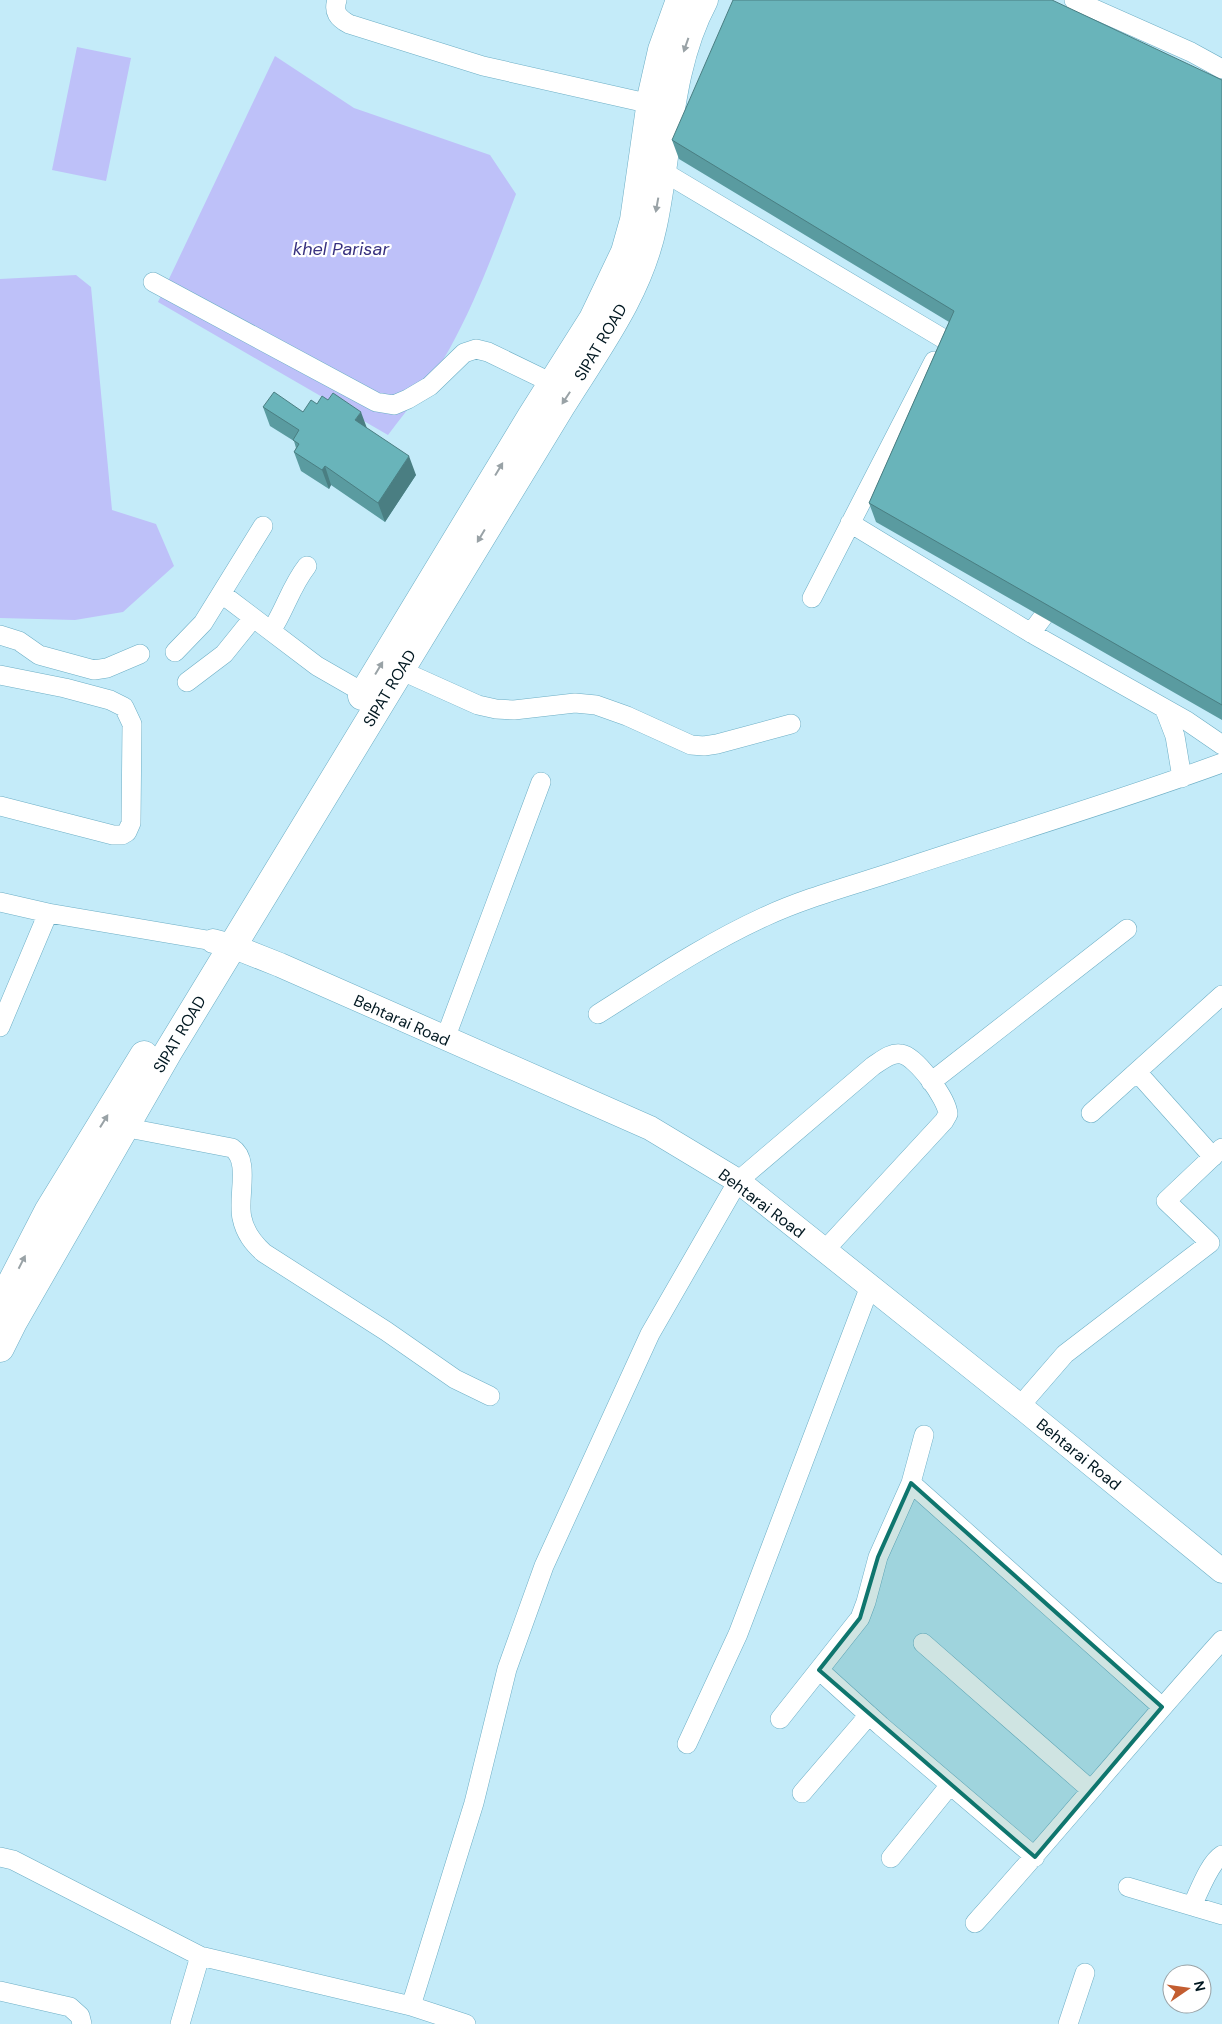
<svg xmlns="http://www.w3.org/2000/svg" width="1222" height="2024" font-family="'DM Sans',sans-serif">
<rect width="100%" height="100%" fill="#c4ebf9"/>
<!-- water -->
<path fill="#bec1f9" d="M77,47L131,58L106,181L52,170Z
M275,56L354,108L490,155L516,194C496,246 477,299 450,348C433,379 409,407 388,435L158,302Z
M76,275L91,287L112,510L156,524L174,566L123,612L75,620L0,618V279Z"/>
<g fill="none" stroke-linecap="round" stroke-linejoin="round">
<!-- minor casing -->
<g stroke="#6caec5" stroke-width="20">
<path id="minor" d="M337,0C333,12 338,18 349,24L483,66L651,104
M1074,0L1191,52L1222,69
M662,171L964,351
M153,282L376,402L394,405L408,399L430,386L464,353L476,349L488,352L552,383
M850,523L1031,633L1187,721L1222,745
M222,594L317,666L364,693
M812,598L934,361
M271,631C285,610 291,586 307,566
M1031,633L1057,598
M0,635L19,641L39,655L94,670L107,668L140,654
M175,652L203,623L263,526
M400,670L478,705L496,709L514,710L575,703L596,705L627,716L691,745L704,746L717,744L791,724
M0,675L65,688L110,700L124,707L132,724L131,823L127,832L122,835H113L0,806
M187,682L224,654L253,618
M1165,710L1175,736L1182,778
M0,902L48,913L213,941
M598,1014C652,980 705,944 764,917C807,897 854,885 899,870C1007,834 1115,802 1222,763
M0,1027L48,913
M445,1039L541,782
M1137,1072L1213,1157
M931,1082L1127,929
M1091,1113L1222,995
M123,1127L232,1148C251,1160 237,1198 242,1218C245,1233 253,1243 264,1253L386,1331L455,1379L490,1396
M1020,1406L1065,1354L1210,1243L1166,1201L1222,1148
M911,1483L1162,1707
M923,1643L1091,1790
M819,1670L881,1726L1035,1857
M780,1719L860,1618L866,1602L878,1557L911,1483L924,1435
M687,1744L738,1634L870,1286
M802,1793L869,1715
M0,1857L13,1860L200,1956L411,2006L466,2024
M891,1858L950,1785
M1128,1887L1222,1915
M1192,1906C1199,1892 1209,1863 1222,1855
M975,1923C1059,1830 1138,1733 1222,1640
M0,1991L70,2007L80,2016L82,2024
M411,2006L474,1803L507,1669L544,1566L650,1334L738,1181L873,1066C881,1061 891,1052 901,1054C916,1056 947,1099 948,1114L944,1121L824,1251
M180,2024L200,1956
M1068,2024L1085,1973"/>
</g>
<!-- major casing -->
<g stroke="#6caec5" stroke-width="25">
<path id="major" d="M213,941L232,946L280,965L650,1128L738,1181L1020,1406L1222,1571"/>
</g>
<!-- highway casing -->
<g stroke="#6caec5" stroke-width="29">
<path id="highway" d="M362,696L531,417L593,319L625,252L634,220L652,94L662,50L680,0
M0,1305L49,1210L144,1055
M0,1348L13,1322L168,1052L561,406C597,348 639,293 653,225C669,150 667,69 704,0"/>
</g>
<!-- minor -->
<use href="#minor" stroke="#fff" stroke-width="19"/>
<!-- major -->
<use href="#major" stroke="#fff" stroke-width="24"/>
<!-- highway -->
<use href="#highway" stroke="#fff" stroke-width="28"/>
</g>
<!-- wall -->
<path fill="#5a9ba0" d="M1222,80V720L876,522L869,503L949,322L679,159L672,140Z
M317,404L366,428L416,475L385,522L331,485L329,489L301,471L294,452L296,448L294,441L270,426L263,407L303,412Z"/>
<!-- shaded-wall -->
<path fill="#4a7e82" d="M361,412L368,431L355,420Z
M409,456L416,475L385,522L378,503Z
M325,466L331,485L329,489L322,470Z"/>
<!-- building -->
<path fill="#69b4ba" stroke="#4a7e82" d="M733,0H1052L1222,80V705L869,503L954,311L672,140Z
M274,392L303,412L311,400L317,404L322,396L328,400L333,393L361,412L355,420L409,456L378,503L325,466L322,470L294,452L299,444L293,440L299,430L263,407Z"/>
<!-- one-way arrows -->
<defs><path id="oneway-solid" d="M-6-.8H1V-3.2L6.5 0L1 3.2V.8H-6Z" transform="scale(1.25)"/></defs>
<g fill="#99a2a6">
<use href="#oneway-solid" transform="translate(686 45) rotate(109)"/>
<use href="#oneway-solid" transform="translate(657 205) rotate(100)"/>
<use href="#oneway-solid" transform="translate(566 398) rotate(123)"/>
<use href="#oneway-solid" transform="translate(499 469) rotate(-59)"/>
<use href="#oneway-solid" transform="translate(481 536) rotate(121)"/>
<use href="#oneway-solid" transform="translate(379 668) rotate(-59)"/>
<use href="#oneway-solid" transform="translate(104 1121) rotate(-58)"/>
<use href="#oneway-solid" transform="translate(22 1262) rotate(-63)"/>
</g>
<!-- marked area -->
<path fill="#0f766e" fill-opacity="0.2" stroke="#0f766e" stroke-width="4" stroke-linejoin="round" d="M911,1483L1162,1707L1035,1857L819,1670L860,1618L878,1557Z"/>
<g text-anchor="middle" stroke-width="4.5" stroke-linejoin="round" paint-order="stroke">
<!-- street labels -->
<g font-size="16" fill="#001720" stroke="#fff">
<text transform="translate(600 342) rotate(-59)" y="6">SIPAT ROAD</text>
<text transform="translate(389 688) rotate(-59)" y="6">SIPAT ROAD</text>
<text transform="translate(402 1020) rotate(24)" y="6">Behtarai Road</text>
<text transform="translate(179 1034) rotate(-59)" y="6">SIPAT ROAD</text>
<text transform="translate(762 1203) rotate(37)" y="6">Behtarai Road</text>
<text transform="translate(1079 1454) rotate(39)" y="6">Behtarai Road</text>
</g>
<!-- water labels -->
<g font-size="18" font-style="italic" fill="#393280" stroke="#fff">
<text x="341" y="255">khel Parisar</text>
</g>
</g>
<!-- north arrow -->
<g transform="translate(1187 1989) rotate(77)"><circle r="24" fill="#ffffff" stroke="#99a2a6"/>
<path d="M0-4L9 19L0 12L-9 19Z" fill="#c35d30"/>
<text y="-8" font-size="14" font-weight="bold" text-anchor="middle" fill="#001720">N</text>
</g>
</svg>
